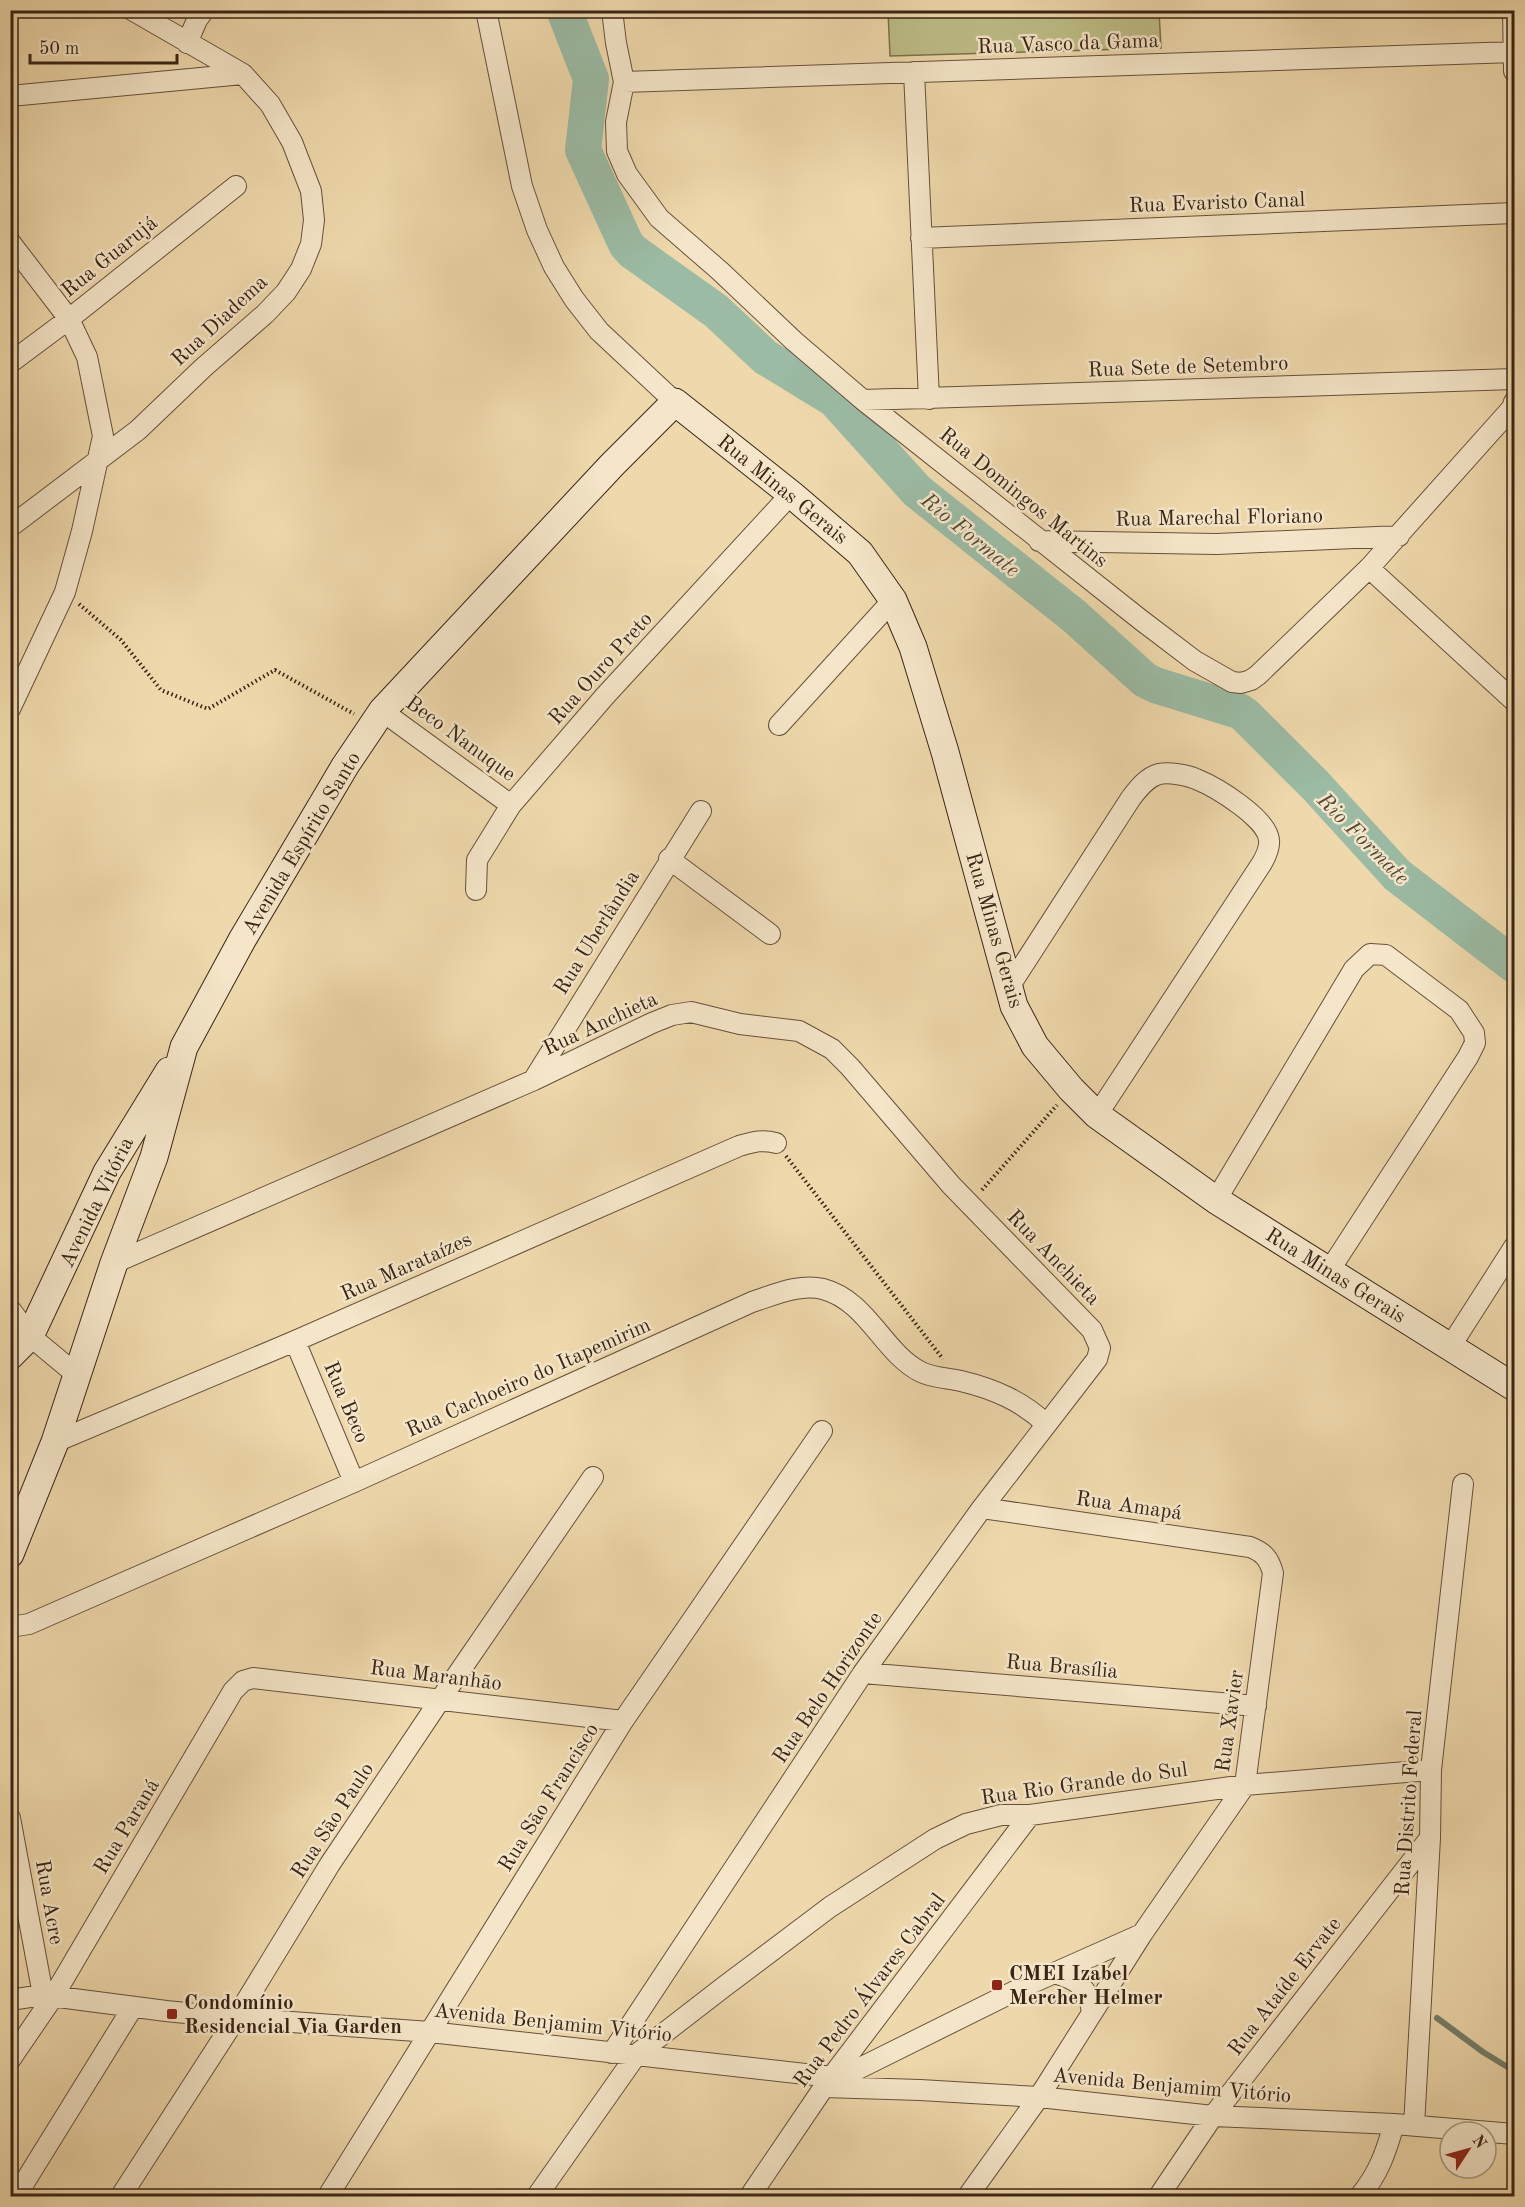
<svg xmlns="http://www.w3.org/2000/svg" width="1525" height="2207" font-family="'Old Standard TT',serif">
<rect width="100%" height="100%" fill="#efd9ac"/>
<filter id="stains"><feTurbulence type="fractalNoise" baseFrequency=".00333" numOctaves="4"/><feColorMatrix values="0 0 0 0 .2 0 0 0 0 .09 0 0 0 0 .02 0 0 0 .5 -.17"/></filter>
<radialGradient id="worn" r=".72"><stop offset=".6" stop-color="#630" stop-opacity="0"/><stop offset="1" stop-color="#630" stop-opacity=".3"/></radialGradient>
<!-- green -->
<path fill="#bebe87" stroke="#7c714e" stroke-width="1.5" d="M888,11H1159L1161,48L890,56Z"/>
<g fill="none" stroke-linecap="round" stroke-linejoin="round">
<!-- stream -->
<path stroke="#747f6b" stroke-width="6" d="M1437,2018L1483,2052L1514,2071"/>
<!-- river -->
<path stroke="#9bbba4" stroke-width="36" d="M564,10L591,79L583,150L626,244L632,251L716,311L765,357L834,399L917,491L1074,616L1145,680L1155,685L1239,711L1245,715L1316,786L1397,875L1514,965"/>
<!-- street casing -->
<g stroke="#66513c" stroke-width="22">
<path id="street" d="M486,10L522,186L537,230L554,267L574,299L599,331L675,402
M612,10L616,43L624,82L616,122L617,151L627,174L659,218L720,271L794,341L863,400L1141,620L1195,661L1232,682L1241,683L1251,680L1258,675L1369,568L1512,408L1514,402
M1513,10L1514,71
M187,43L197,20L204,10
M914,72L929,399
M624,82L1514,52
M10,96L243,74
M921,238L1514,213
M10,242L69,319L87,357L103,436L82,531L65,592L10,709
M10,363L69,319L236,186
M863,400L1514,379
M10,527L138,430L204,367L265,314L286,292L301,269L311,244L314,220L311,191L292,142L270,104L243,74L132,10
M1039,541L1217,544L1399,536
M1369,568L1514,701
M382,711L511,805
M779,725L893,600
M669,859L770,934
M476,890L477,860L511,805L605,696L791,494
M1009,987L1131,798C1138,789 1147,777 1159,774C1169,772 1187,775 1196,779C1216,787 1267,818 1269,840C1270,848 1266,856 1262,863L1097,1115
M534,1079L701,811
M1216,1200L1354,969L1370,954L1386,955L1459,1010L1474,1033L1475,1043L1468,1057L1329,1271
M114,1263L534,1080L652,1023L672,1015L691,1012L740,1024L799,1031L832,1049L850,1067L951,1185L1092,1330L1100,1348L1097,1359L982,1508L863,1673L612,2053
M10,1309L30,1336L77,1375
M295,1341L354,1482
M1450,1347L1514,1247
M55,1442L295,1341L739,1146C753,1142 762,1139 776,1143
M10,1627L29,1624L354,1482L752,1302C774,1295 800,1283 823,1289C868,1301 883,1353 921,1372C933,1378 948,1378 961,1381C994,1389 1022,1401 1046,1424
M863,1673L1256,1706
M10,1818L43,1995
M1054,1973C1078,1980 1089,1987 1092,2013
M10,2000L43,1995L166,2011L236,2018L430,2032L832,2077L858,2069L1025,1986L1142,1934
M10,2060L53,1997L233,1691L243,1681L253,1678L623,1721
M824,2087L920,2090L1039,2097L1213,2116L1394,2124L1514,2134
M1414,2126L1430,1838L1431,1770L1463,1484
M16,2196L133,2007
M121,2196L236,2018L330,1864L440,1700L593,1477
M328,2196L623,1721L822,1431
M537,2196L637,2054L725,1986L830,1907L935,1839L966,1824L1001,1815H1030L1245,1785L1431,1770
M750,2196L824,2087L1030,1815
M968,2196L1039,2097L1142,1934L1245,1785L1273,1573C1269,1558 1263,1552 1250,1547L982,1508
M1159,2196L1213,2116L1430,1838
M1360,2196C1379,2173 1386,2152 1394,2124"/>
</g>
<!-- secondary casing -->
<g stroke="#392416" stroke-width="29">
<path id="secondary" d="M10,1356L30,1336L107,1172L169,1071
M10,1554L55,1442L114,1263L154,1157L184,1047L242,940L345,766L382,711L612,465L675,402L791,494L860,553L893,600L913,647L945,752L1014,1006L1035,1046L1071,1089L1097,1115L1216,1200L1514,1387"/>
</g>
<!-- path -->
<path stroke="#392416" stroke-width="4" stroke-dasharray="1.5 3" stroke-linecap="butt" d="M79,604L121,640L161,690L208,709L275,670L354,714
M786,1156L943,1359
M982,1190L1057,1105"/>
<!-- street -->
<use href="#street" stroke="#f5e6c9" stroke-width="20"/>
<!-- secondary -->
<use href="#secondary" stroke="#f5e6c9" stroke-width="27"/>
</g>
<!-- markers -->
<g fill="#8f2418" stroke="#f5e6c9" stroke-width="2">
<rect x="991" y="1979" width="12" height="12" rx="3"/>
<rect x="166" y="2008" width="12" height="12" rx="3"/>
</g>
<g text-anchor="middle" stroke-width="5" stroke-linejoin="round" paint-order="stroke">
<!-- street labels -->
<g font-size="21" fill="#392416" stroke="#f5e6c9">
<text transform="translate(1068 43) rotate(-2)" y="7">Rua Vasco da Gama</text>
<text transform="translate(1217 202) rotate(-2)" y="7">Rua Evaristo Canal</text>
<text transform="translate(109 256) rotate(-39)" y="7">Rua Guarujá</text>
<text transform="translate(219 320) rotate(-43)" y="7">Rua Diadema</text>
<text transform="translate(1188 366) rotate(-2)" y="7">Rua Sete de Setembro</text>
<text transform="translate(783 489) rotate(39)" y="7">Rua Minas Gerais</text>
<text transform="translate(1024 497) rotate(39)" y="7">Rua Domingos Martins</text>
<text transform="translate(1219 517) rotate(-1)" y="7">Rua Marechal Floriano</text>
<text transform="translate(600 668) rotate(-48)" y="7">Rua Ouro Preto</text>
<text transform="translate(461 738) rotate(36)" y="7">Beco Nanuque</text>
<text transform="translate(301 843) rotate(-59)" y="7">Avenida Espírito Santo</text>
<text transform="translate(995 930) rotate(74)" y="7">Rua Minas Gerais</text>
<text transform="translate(596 932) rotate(-58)" y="7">Rua Uberlândia</text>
<text transform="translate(600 1023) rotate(-25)" y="7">Rua Anchieta</text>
<text transform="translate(96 1202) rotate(-64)" y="7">Avenida Vitória</text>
<text transform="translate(1054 1257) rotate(46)" y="7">Rua Anchieta</text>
<text transform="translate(406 1266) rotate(-24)" y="7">Rua Marataízes</text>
<text transform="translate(1336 1275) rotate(32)" y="7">Rua Minas Gerais</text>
<text transform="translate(528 1377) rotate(-24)" y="7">Rua Cachoeiro do Itapemirim</text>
<text transform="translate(347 1402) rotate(67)" y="7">Rua Beco</text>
<text transform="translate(1129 1505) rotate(8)" y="7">Rua Amapá</text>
<text transform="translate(1062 1666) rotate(5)" y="7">Rua Brasília</text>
<text transform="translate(436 1675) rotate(7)" y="7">Rua Maranhão</text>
<text transform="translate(827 1687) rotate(-56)" y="7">Rua Belo Horizonte</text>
<text transform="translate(1229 1721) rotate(-82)" y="7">Rua Xavier</text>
<text transform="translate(1084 1783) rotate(-8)" y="7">Rua Rio Grande do Sul</text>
<text transform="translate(548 1797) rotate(-58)" y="7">Rua São Francisco</text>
<text transform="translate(1408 1803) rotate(-86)" y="7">Rua Distrito Federal</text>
<text transform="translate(332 1820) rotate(-57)" y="7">Rua São Paulo</text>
<text transform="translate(126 1826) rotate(-59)" y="7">Rua Paraná</text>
<text transform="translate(50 1902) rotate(80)" y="7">Rua Acre</text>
<text transform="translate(1284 1986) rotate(-52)" y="7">Rua Ataíde Ervate</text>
<text transform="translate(869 1990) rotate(-53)" y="7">Rua Pedro Álvares Cabral</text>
<text transform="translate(553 2022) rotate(6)" y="7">Avenida Benjamim Vitório</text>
<text transform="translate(1172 2085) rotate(5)" y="7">Avenida Benjamim Vitório</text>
</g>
<!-- poi labels -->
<g font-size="21" font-weight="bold" fill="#392416" stroke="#f5e6c9" text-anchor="start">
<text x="1009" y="1980">CMEI Izabel<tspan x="1009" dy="24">Mercher Helmer</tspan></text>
<text x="184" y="2009">Condomínio<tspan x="184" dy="24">Residencial Via Garden</tspan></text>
</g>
<!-- water labels -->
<g font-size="22" font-style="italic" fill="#524a3a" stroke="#f5e6c9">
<text transform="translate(971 534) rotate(39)" y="8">Rio Formate</text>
<text transform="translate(1364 838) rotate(45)" y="8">Rio Formate</text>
</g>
</g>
<!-- margin -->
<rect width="1525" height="2207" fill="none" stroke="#efd9ac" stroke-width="36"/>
<rect x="12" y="12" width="1501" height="2183" fill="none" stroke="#392416" stroke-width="3"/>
<rect x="18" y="18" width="1489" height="2171" fill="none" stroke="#392416" stroke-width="1.5"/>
<!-- north arrow -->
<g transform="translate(1468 2150) rotate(54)"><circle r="28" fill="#f5e6c9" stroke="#aa9881" stroke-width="1.5"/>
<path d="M0-4.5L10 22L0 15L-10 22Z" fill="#8f2418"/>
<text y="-9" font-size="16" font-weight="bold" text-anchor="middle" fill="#392416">N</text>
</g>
<!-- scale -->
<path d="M30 54v9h147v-9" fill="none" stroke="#392416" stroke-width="3"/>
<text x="39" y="54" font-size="18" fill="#392416" stroke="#f5e6c9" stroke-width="4.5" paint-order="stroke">50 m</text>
<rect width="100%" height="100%" filter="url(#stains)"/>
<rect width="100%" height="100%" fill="url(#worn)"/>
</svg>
